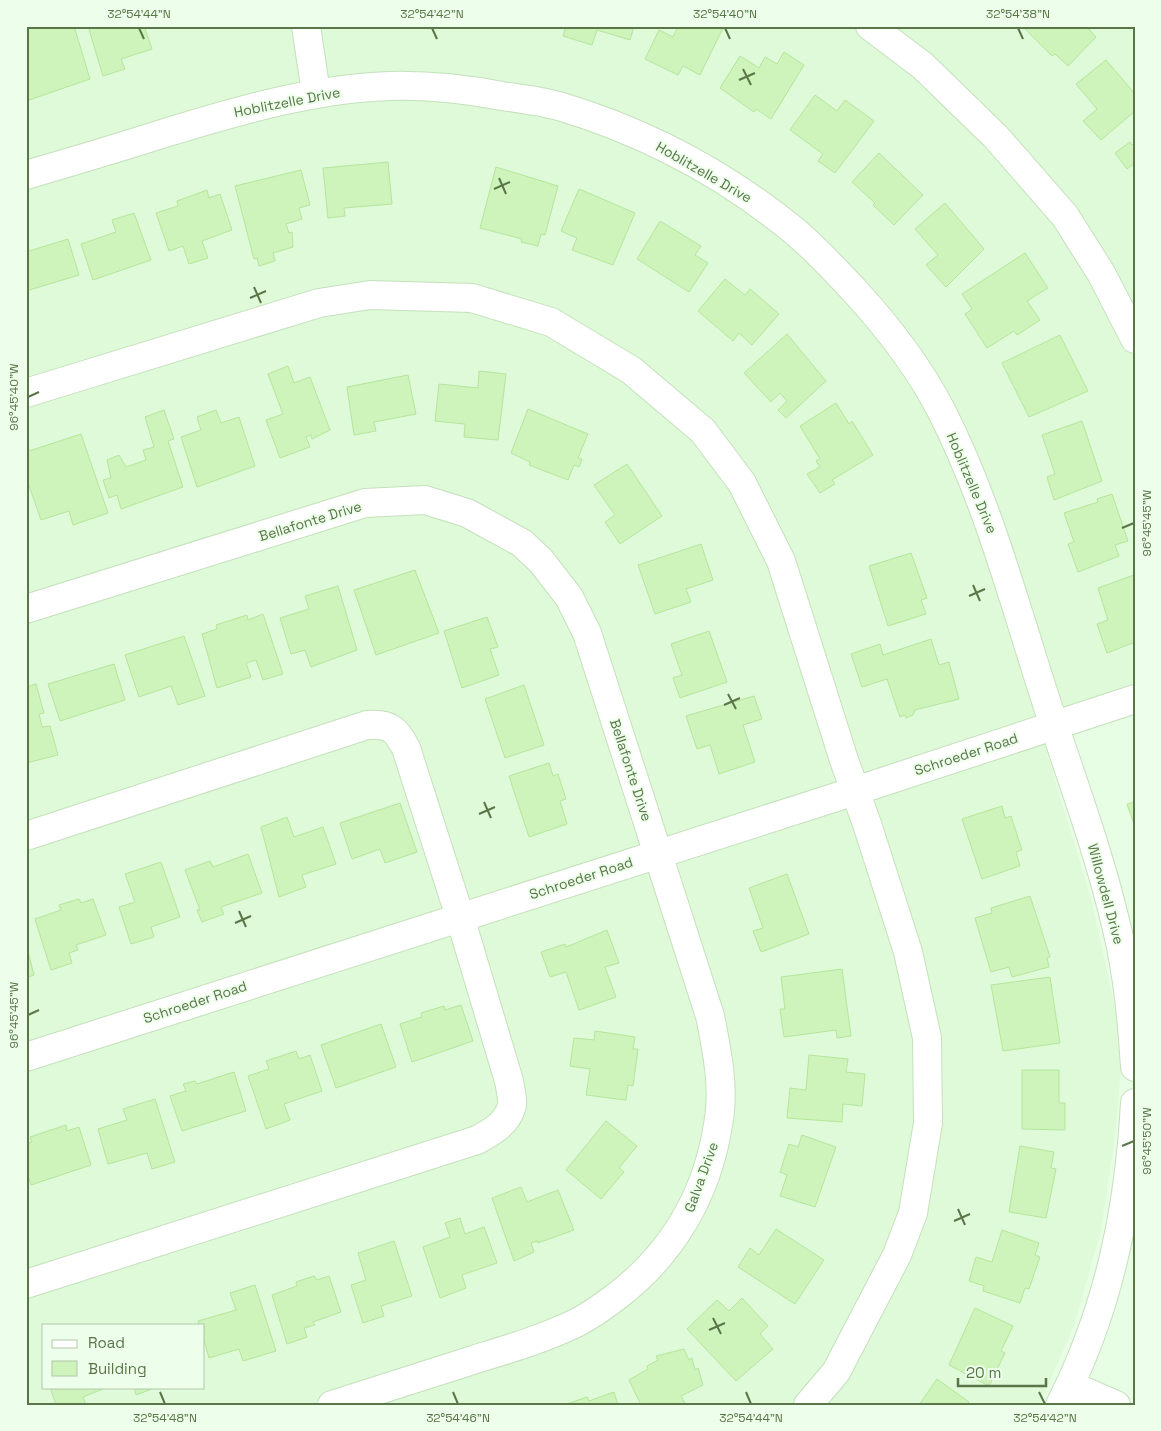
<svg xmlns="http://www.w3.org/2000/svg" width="1161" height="1431" font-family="'Space Grotesk',sans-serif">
<rect width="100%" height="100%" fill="#e7fde4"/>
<!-- residential -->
<path fill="#defad8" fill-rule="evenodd" d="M26,26H1135V688L1037,720L1091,899L1123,1044L1115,1138L1101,1230L1074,1326L1039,1405H26ZM44,1325H204V1387H44Z"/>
<!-- building -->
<path fill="#cef3bb" stroke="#b5e69b" d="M32,26H74L90,79L29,100L26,93V28Z
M88,26H144L152,49L121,59L125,69L103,76Z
M566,26H634L630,40L597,30L592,45L563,36Z
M678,26H724L700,75L683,66L678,75L645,59L659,30L673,37Z
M1022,26H1086L1096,37L1068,66L1055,54L1052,56Z
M784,52L804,65L771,119L756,109L754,112L720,88L740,56L759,68L765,57L777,64Z
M1106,60L1135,94V111L1101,140L1083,121L1097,109L1076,84Z
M815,95L837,111L845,100L874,121L835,173L818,161L823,154L790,130Z
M1130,142L1132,145L1135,143V163L1127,169L1115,153Z
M879,153L923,195L894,225L873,205L875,203L852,182Z
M388,162L392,204L344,208L345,216L328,218L323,168Z
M496,167L558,186L545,235L541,234L538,246L521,242L522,239L480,228Z
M301,170L310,205L299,208L302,219L286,224L289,233L292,232L293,247L273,253L275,261L259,266L257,258L254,259L235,186Z
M579,189L635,213L613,265L572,250L577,238L561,231Z
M207,190L209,198L220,194L232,230L202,241L208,258L189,264L183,246L169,251L156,213L178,206L177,201Z
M945,203L984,249L946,287L926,265L938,255L915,229Z
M134,213L151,260L93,280L81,244L116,232L112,220Z
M660,221L701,246L695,255L708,263L689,292L637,259Z
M68,239L79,275L26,291V252Z
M1025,253L1048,288L1027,301L1040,320L1017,335L1014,331L987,348L965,314L972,309L962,294Z
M725,279L745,295L750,289L779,314L752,345L739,333L733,341L698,311Z
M787,334L826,381L786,418L778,410L787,401L780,393L771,402L744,373Z
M1060,335L1088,391L1029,417L1002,363Z
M288,366L294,383L310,377L330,430L312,439L311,435L306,437L310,447L280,458L266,420L283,414L268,374Z
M479,371L506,374L498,440L464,437L465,424L435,421L439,384L478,388Z
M408,375L416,414L374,422L376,431L354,435L347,387Z
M836,403L849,424L852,421L873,455L832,480L835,484L820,493L807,474L820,467L816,461L820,459L800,426Z
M528,409L588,434L578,458L582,459L579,467L574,465L568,480L529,465L530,462L511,453Z
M164,410L174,439L168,441L183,487L121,509L117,495L109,498L103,480L111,478L107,460L119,455L126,467L146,460L143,450L154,447L145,417Z
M216,410L221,423L239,417L255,466L197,487L181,437L201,430L197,417Z
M1082,421L1102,481L1054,500L1047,477L1055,474L1042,435Z
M81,434L108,513L73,525L69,511L41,520L26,477V452Z
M627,464L662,516L620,544L605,522L615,515L594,485Z
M1112,494L1128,541L1115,545L1119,556L1078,572L1068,544L1074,542L1064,513L1098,502L1097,499Z
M701,544L713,580L686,589L691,602L655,614L638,565Z
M911,553L927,598L921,600L926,614L888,626L869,566Z
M415,570L439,633L376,655L354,590Z
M1134,575L1135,642L1107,653L1097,624L1108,620L1098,588Z
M338,586L357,650L311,667L305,650L291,654L280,618L309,609L305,596Z
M263,614L283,674L263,680L256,660L246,663L251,677L217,688L202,634L217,629L216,625L247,615L248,620Z
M487,617L498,647L490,649L499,675L462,688L444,631Z
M709,631L727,682L680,698L673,678L682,675L671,644Z
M184,636L205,696L178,705L171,686L139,697L125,655Z
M931,639L939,665L949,662L959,699L915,710L913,715L906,718L905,715L900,717L887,679L862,687L851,654L880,644L883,655Z
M114,664L125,700L60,721L48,684Z
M36,684L44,713L39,714L42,727L50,726L58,755L26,763V687Z
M524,685L544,745L505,758L485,699Z
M754,696L762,719L743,725L755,762L719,774L710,745L697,749L686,716Z
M549,763L553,776L558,774L566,799L560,801L567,824L529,837L509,776Z
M1135,802V827L1127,804Z
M400,803L417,852L385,863L380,849L352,859L340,823Z
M1002,806L1005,818L1011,816L1022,850L1016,852L1020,866L982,879L962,819Z
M287,817L294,837L323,827L336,864L302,875L306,887L279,897L261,827Z
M248,854L262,893L221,907L224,914L202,922L197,910H200L185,870L210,861L213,867Z
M161,862L180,917L151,927L154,937L131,944L119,907L135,902L125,874Z
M787,874L809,934L761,952L753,931L763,928L749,888Z
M1030,896L1050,957L1047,958L1049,967L1012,977L1009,967L991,972L975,918L992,913L991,908Z
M79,899L81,903L93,899L106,935L76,945L78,950L69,953L72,963L51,970L35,919L61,910L59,905Z
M607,930L619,963L605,967L616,997L579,1010L566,972L550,977L541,952L565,944L566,947Z
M26,944L34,975L26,978Z
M842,969L851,1036L837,1038L836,1030L784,1037L780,1009H785L781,977Z
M1050,977L1060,1043L1003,1051L991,985Z
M461,1005L473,1041L412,1062L400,1024L422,1017L421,1013L444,1006L445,1010Z
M381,1024L396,1067L336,1088L321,1045Z
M595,1031L635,1037L633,1049H638L633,1086L628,1085L626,1100L586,1095L590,1069L570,1066L574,1038L594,1040Z
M296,1051L299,1059L310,1055L322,1091L284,1104L290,1120L266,1129L248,1076L269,1069L266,1061Z
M809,1055L848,1059L846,1072L865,1074L862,1106L843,1104L842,1122L787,1118L790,1088L806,1090Z
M1022,1070H1059V1103H1065V1130L1022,1129Z
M234,1072L246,1111L182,1131L170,1096L186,1091L183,1084L195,1081L197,1084Z
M155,1099L175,1162L152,1169L147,1153L108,1164L98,1129L127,1120L123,1109Z
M606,1121L637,1146L619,1168L624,1172L601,1199L566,1170Z
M66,1125L67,1131L79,1127L91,1165L31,1185L26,1170V1144L32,1142L30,1137Z
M802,1135L836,1147L815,1207L780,1196L787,1175L780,1172L789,1144L798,1147Z
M1020,1146L1054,1152L1051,1168L1056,1169L1046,1218L1009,1212Z
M521,1187L527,1202L558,1190L574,1230L538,1243V1241L531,1243L534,1252L514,1261L492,1198Z
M460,1218L465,1234L484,1227L497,1263L462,1275L466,1288L440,1298L423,1247L450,1237L445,1223Z
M776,1229L824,1260L795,1304L738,1267L750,1248L759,1255Z
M1002,1230L1039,1243L1035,1255L1040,1257L1029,1289L1025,1288L1020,1303L983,1291L984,1286L969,1281L976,1257L992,1262Z
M394,1241L412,1296L381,1306L384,1316L363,1323L351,1285L366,1280L358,1253Z
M314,1276L317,1280L329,1276L341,1312L313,1322L315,1325L304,1328L307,1337L287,1344L272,1295L297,1286L296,1282Z
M255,1285L276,1351L243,1361L239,1349L209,1358L204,1340V1325H199L198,1321L236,1310L230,1293Z
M742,1298L768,1326L760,1334L773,1349L736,1381L687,1329L717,1300L729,1311Z
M975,1308L1013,1326L1001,1351L1005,1353L989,1386L949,1365Z
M684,1349L689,1360L692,1358L695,1370L698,1368L703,1385L681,1396L686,1405H641L629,1380L648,1369L647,1366L658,1360L656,1356Z
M937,1379L969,1402L968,1405H919Z
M50,1387H108L83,1397L86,1405H56Z
M134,1387H157L136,1395Z
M614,1392L618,1405H564L587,1397L589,1401Z"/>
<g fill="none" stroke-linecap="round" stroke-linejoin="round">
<!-- minor casing -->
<g stroke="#c5e0bc" stroke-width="30">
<path id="minor" d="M306,26L316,93
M870,26L923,66L996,137L1065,216L1101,273L1135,339
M26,175C74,161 121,147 168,132C240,110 313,89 389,86C427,85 465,89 502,96C522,99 543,101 562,107C645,132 724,174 792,229C814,247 834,269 854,290C887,326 918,366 941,410C982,490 1007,577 1034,663C1061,752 1096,838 1117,929C1128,975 1132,1021 1135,1067
M26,393L319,303L370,295L472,298L551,322L631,370L703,431L742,483L781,561L844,760L867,824L908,952L927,1038L928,1123L913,1213L897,1255L836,1372L808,1405
M26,609L365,503L425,500L467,513L522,543L541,561L569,597L587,633L710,1016C717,1051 725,1089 718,1125C707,1194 673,1253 617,1296C604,1306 590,1316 576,1323C543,1339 508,1349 473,1360C426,1375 379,1390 332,1405
M26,836L367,725C389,723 396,729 406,748L460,917L509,1081C510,1088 513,1098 512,1105C508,1123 492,1132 477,1140L26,1284
M26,1057L855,791L1135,699
M1070,1385L1116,1405
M1060,1405C1109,1309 1129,1210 1135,1103"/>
</g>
<!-- minor -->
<use href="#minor" stroke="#fff" stroke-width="28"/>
</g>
<!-- ticks -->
<path fill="none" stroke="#5a7649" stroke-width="2" d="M139,28L144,39M432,28L437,39M725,28L730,39M1018,28L1023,39M743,69L751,85M739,80L755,73M499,178L506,194M494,189L510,182M254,287L261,303M250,298L266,291M28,397L39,392M1122,528L1134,523M973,585L980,601M969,596L985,589M728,694L736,709M724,705L740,698M484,802L491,818M479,814L495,807M239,911L246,927M235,923L251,916M28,1015L39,1010M1122,1146L1134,1141M958,1209L965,1225M954,1221L970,1214M713,1318L721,1334M709,1330L725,1323M160,1392L165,1404M453,1392L458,1404M746,1392L751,1404M1039,1392L1045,1404"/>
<g text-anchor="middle" stroke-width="4" stroke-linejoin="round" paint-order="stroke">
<!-- street labels -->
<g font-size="14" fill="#5a7649" stroke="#edffeb">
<text transform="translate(287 102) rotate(-11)" y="5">Hoblitzelle Drive</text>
<text transform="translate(704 172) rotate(30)" y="5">Hoblitzelle Drive</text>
<text transform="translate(972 483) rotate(67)" y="5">Hoblitzelle Drive</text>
<text transform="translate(310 521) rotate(-17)" y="5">Bellafonte Drive</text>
<text transform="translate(966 754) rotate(-18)" y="5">Schroeder Road</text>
<text transform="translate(631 770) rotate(72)" y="5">Bellafonte Drive</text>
<text transform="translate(581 878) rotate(-18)" y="5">Schroeder Road</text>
<text transform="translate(1106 894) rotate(75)" y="5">Willowdell Drive</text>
<text transform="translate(195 1002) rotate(-18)" y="5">Schroeder Road</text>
<text transform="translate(701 1177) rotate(-70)" y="5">Galva Drive</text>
</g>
</g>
<!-- border -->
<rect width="1161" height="1431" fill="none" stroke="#edffeb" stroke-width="55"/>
<!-- legend -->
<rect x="42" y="1324" width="162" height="65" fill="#edffeb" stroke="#b2c8aa"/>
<rect x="52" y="1340" width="25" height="8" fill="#ffffff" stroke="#b2c8aa"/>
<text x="88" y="1348" font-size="15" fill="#5a7649">Road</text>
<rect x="52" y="1361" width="25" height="15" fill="#cef3bb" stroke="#b2c8aa"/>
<text x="88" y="1374" font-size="15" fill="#5a7649">Building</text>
<!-- scale -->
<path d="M958 1378v8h88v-8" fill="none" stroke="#5a7649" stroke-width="2.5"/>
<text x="966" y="1378" font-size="15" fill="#5a7649" stroke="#edffeb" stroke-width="4" paint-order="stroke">20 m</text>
<rect x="28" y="28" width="1106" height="1376" fill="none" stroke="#5a7649" stroke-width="2"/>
<g font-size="12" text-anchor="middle" fill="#5a7649">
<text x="139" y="18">32°54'44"N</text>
<text x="432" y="18">32°54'42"N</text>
<text x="725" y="18">32°54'40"N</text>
<text x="1018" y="18">32°54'38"N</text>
<text transform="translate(14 397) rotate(-90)" y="4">96°45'40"W</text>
<text transform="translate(1147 523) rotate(-90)" y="4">96°45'45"W</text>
<text transform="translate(14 1015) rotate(-90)" y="4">96°45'45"W</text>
<text transform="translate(1147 1141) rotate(-90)" y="4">96°45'50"W</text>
<text x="165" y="1422">32°54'48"N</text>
<text x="458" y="1422">32°54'46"N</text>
<text x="751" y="1422">32°54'44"N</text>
<text x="1045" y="1422">32°54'42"N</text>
</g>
</svg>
